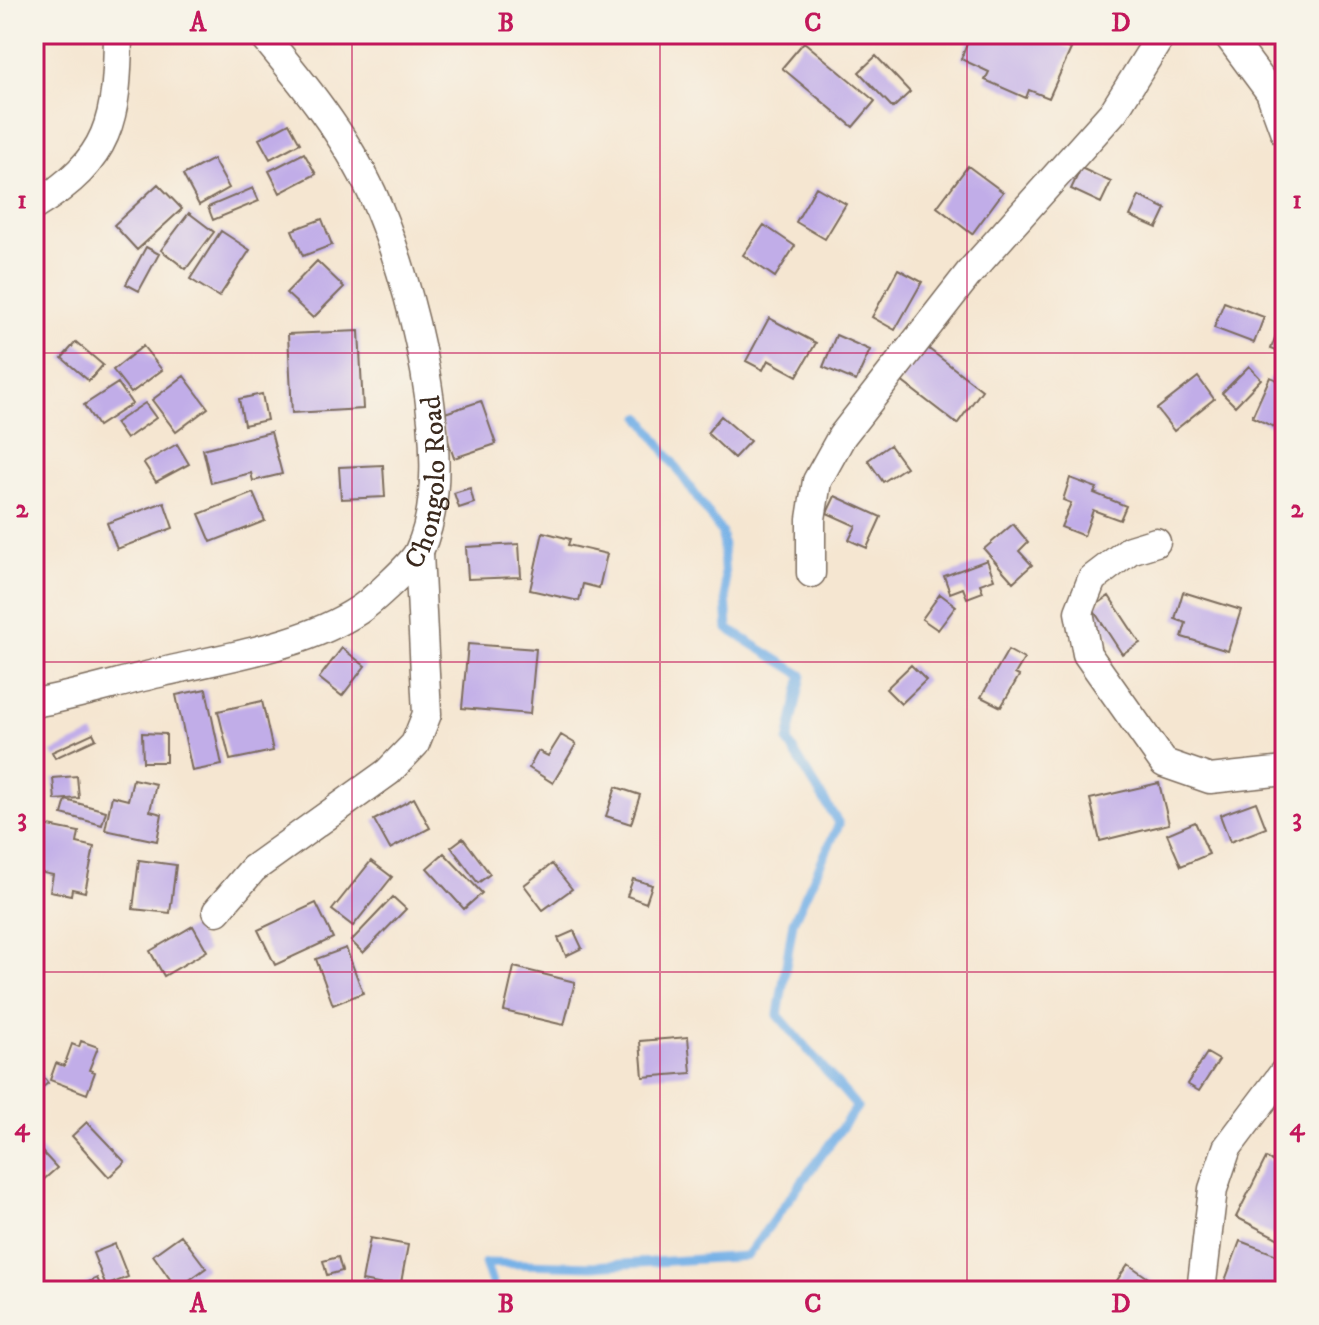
<svg xmlns="http://www.w3.org/2000/svg" width="1319" height="1325" font-family="'IM FELL DW Pica',serif">
<rect width="100%" height="100%" fill="#f7f3e8"/>
<filter id="ink" filterUnits="userSpaceOnUse"><feTurbulence type="fractalNoise" baseFrequency=".0125" numOctaves="2"/><feDisplacementMap in="SourceGraphic" scale="16" xChannelSelector="R" yChannelSelector="G"/><feConvolveMatrix kernelMatrix="1 2 1 2 8 2 1 2 1" color-interpolation-filters="sRGB"/></filter>
<filter id="wash" filterUnits="userSpaceOnUse"><feTurbulence type="fractalNoise" baseFrequency=".006" numOctaves="4" result="noise"/><feDisplacementMap in="SourceGraphic" scale="32" xChannelSelector="R" yChannelSelector="G"/><feGaussianBlur stdDeviation="1.8" result="paint"/><feColorMatrix in="noise" values="0 0 0 0 0 0 0 0 0 0 0 0 0 0 0 0 0 1.4 0 .05"/><feComposite in="paint" operator="in"/></filter>
<g filter="url(#wash)">
<rect width="100%" height="100%" fill="#f5e6d1"/>
<g fill="none" stroke-linecap="round" stroke-linejoin="round">
<!-- stream -->
<path stroke="#76b1e7" stroke-width="9" d="M495,1291L485,1263L593,1266L747,1256L857,1107L778,1015L793,922L839,824L788,742L802,675L728,629L722,533L641,417"/>
</g>
<g id="blocks">
<!-- building -->
<path fill="#c1ade8" d="M971,34H1035L1071,49L1049,98L1029,90L1026,98L985,80L989,72L961,59Z
M804,42L875,101L853,127L782,68Z
M876,56L910,92L893,108L859,72Z
M289,123L300,143L270,159L259,139Z
M304,153L316,174L280,193L269,171Z
M213,159L229,188L199,205L183,175Z
M968,166L1003,192L972,234L937,207Z
M1081,168L1111,182L1101,203L1071,189Z
M158,184L182,209L137,250L114,225Z
M816,187L846,204L825,239L796,222Z
M253,188L259,201L213,220L208,207Z
M1139,196L1166,209L1157,228L1130,216Z
M189,213L214,232L186,269L161,250Z
M322,219L332,245L303,256L292,230Z
M764,225L795,246L775,277L743,255Z
M221,231L250,250L219,297L190,279Z
M146,247L159,254L139,291L126,284Z
M317,261L344,287L313,318L286,293Z
M898,269L922,282L895,330L872,317Z
M1224,302L1264,317L1254,343L1214,328Z
M769,318L816,343L797,376L768,360L763,370L746,361Z
M1279,327L1285,329V354L1271,349Z
M359,331L363,409L292,413L288,334Z
M836,335L870,350L856,381L823,367Z
M76,342L103,365L89,381L62,358Z
M143,346L162,370L131,393L113,370Z
M925,346L982,390L957,424L900,380Z
M1249,366L1261,379L1235,406L1222,393Z
M184,376L208,408L176,432L152,400Z
M1198,377L1214,399L1174,431L1157,409Z
M1270,377L1285,383V402L1274,427L1252,417Z
M118,383L132,404L98,426L84,405Z
M262,394L267,420L244,425L239,399Z
M481,401L496,444L454,458L439,415Z
M145,403L156,418L126,439L115,423Z
M721,416L750,441L734,458L707,433Z
M271,432L282,474L253,481L251,473L211,483L203,449Z
M177,444L189,464L156,482L144,463Z
M890,445L906,467L883,482L868,460Z
M383,465L385,497L341,499L339,467Z
M1070,478L1097,488L1094,493L1126,506L1120,520L1093,510L1084,536L1061,527L1071,503L1063,500Z
M470,488L474,503L459,508L454,493Z
M253,493L265,521L211,542L199,514Z
M835,496L881,517L867,548L849,540L856,526L827,513Z
M164,502L173,528L117,549L107,523Z
M1013,524L1028,542L1019,551L1032,565L1013,582L984,549Z
M543,532L570,539L568,545L607,554L599,588L583,584L579,601L530,590Z
M519,544L521,577L468,579L466,547Z
M987,560L994,579L980,584L983,592L967,598L963,588L950,593L944,576Z
M1183,592L1241,610L1228,651L1182,637L1186,623L1175,619Z
M940,594L956,606L938,630L922,619Z
M1109,596L1140,643L1122,654L1092,608Z
M468,644L536,649L530,714L462,708Z
M342,648L365,666L342,696L319,678Z
M1008,650L1024,659L1015,674L1019,676L1001,707L981,697Z
M911,665L926,680L901,704L886,689Z
M206,689L222,765L192,771L176,695Z
M262,701L273,751L230,760L218,711Z
M93,733L96,739L55,758L52,752Z
M142,733L166,734V762H143Z
M561,735L576,744L553,783L529,768L538,751L548,756Z
M34,754H39L43,804L34,805Z
M77,776L79,798L55,800L53,778Z
M133,779L156,784L150,811L162,814L157,841L105,830L112,796L128,800Z
M1159,783L1169,824L1100,841L1090,799Z
M616,787L640,795L631,824L606,816Z
M414,798L430,828L390,849L374,820Z
M66,800L106,811L102,825L62,814Z
M1256,802L1266,828L1230,842L1220,815Z
M1195,822L1209,854L1181,866L1167,834Z
M39,824L79,832L77,843L94,847L85,892L72,889L71,895L50,891L53,875L34,871V836Z
M463,838L490,874L478,883L451,847Z
M444,853L482,893L464,909L427,868Z
M139,860L176,865L170,913L133,909Z
M371,861L392,877L353,926L332,910Z
M552,864L572,889L543,910L524,885Z
M633,879L652,885L646,903L627,896Z
M393,897L406,909L363,953L351,941Z
M316,903L333,938L275,965L258,930Z
M193,926L207,951L164,976L150,951Z
M574,931L582,948L566,956L558,938Z
M346,948L363,993L333,1005L316,959Z
M514,967L575,982L564,1025L504,1011Z
M688,1037L691,1073L643,1077L640,1041Z
M81,1041L98,1047L89,1070L95,1072L87,1094L50,1080L56,1063L64,1066L72,1044L79,1047Z
M1207,1053L1219,1060L1199,1091L1187,1084Z
M34,1065L48,1083L34,1094Z
M87,1122L125,1162L109,1177L72,1136Z
M34,1143L57,1168L42,1181L34,1172Z
M1266,1158L1285,1168V1242L1236,1217Z
M181,1235L206,1268L177,1289L153,1255Z
M370,1238L408,1245L400,1288L362,1281Z
M1240,1241L1285,1258L1275,1291H1221Z
M115,1244L128,1277L106,1286L93,1253Z
M338,1257L342,1271L327,1275L323,1261Z
M1128,1264L1167,1291H1117L1112,1288Z
M97,1278L103,1291L115,1285L117,1291H69Z"/>
</g>
</g>
<g filter="url(#ink)">
<use href="#blocks" fill-opacity="0" stroke="#7c6c5d" stroke-width="2"/>
<g fill="none" stroke-linecap="round" stroke-linejoin="round">
<!-- street casing -->
<g stroke="#7c6c5d" stroke-width="31">
<g id="street">
<path d="M1227,34L1270,92L1285,133"/>
<path d="M34,206C111,159 117,120 118,34"/>
<path d="M1156,542L1130,550L1092,579L1079,612L1087,654L1164,763L1210,779L1285,771"/>
<path d="M811,573V519L817,481L842,436L970,272L1114,111L1162,34"/>
<path id="s1" d="M34,703C78,695 120,682 163,672C225,657 305,646 359,610C371,602 413,564 419,551C460,465 410,277 372,193C345,135 303,83 262,34"/>
<path d="M217,911L253,869L388,772L415,744L427,714L419,553"/>
<path d="M1201,1291L1213,1189L1227,1148L1285,1071"/>
</g>
</g>
<!-- street -->
<use href="#street" stroke="#fff" stroke-width="28"/>
</g>
</g>
<!-- grid -->
<path fill="none" stroke="#c2185b" stroke-width="2" stroke-opacity="0.55" d="M352,34V1291M660,34V1291M967,34V1291M34,353H1285M34,662H1285M34,972H1285"/>
<g text-anchor="middle" stroke-width="6" stroke-linejoin="round" paint-order="stroke">
<!-- street labels -->
<g font-size="28" fill="#3b2a1e" stroke="#f7f3e8">
<text dy="10" stroke="none"><textPath href="#s1" startOffset="494">Chongolo Road</textPath></text>
</g>
</g>
<!-- margin -->
<rect width="1319" height="1325" fill="none" stroke="#f7f3e8" stroke-width="88"/>
<rect x="44" y="44" width="1231" height="1237" fill="none" stroke="#c2185b" stroke-width="3"/>
<g font-size="26" text-anchor="middle" font-weight="bold" fill="#c2185b">
<text x="198" y="31">A</text>
<text x="506" y="31">B</text>
<text x="813" y="31">C</text>
<text x="1121" y="31">D</text>
<text x="22" y="208">1</text>
<text x="1297" y="208">1</text>
<text x="22" y="517">2</text>
<text x="1297" y="517">2</text>
<text x="22" y="826">3</text>
<text x="1297" y="826">3</text>
<text x="22" y="1135">4</text>
<text x="1297" y="1135">4</text>
<text x="198" y="1312">A</text>
<text x="506" y="1312">B</text>
<text x="813" y="1312">C</text>
<text x="1121" y="1312">D</text>
</g>
</svg>
